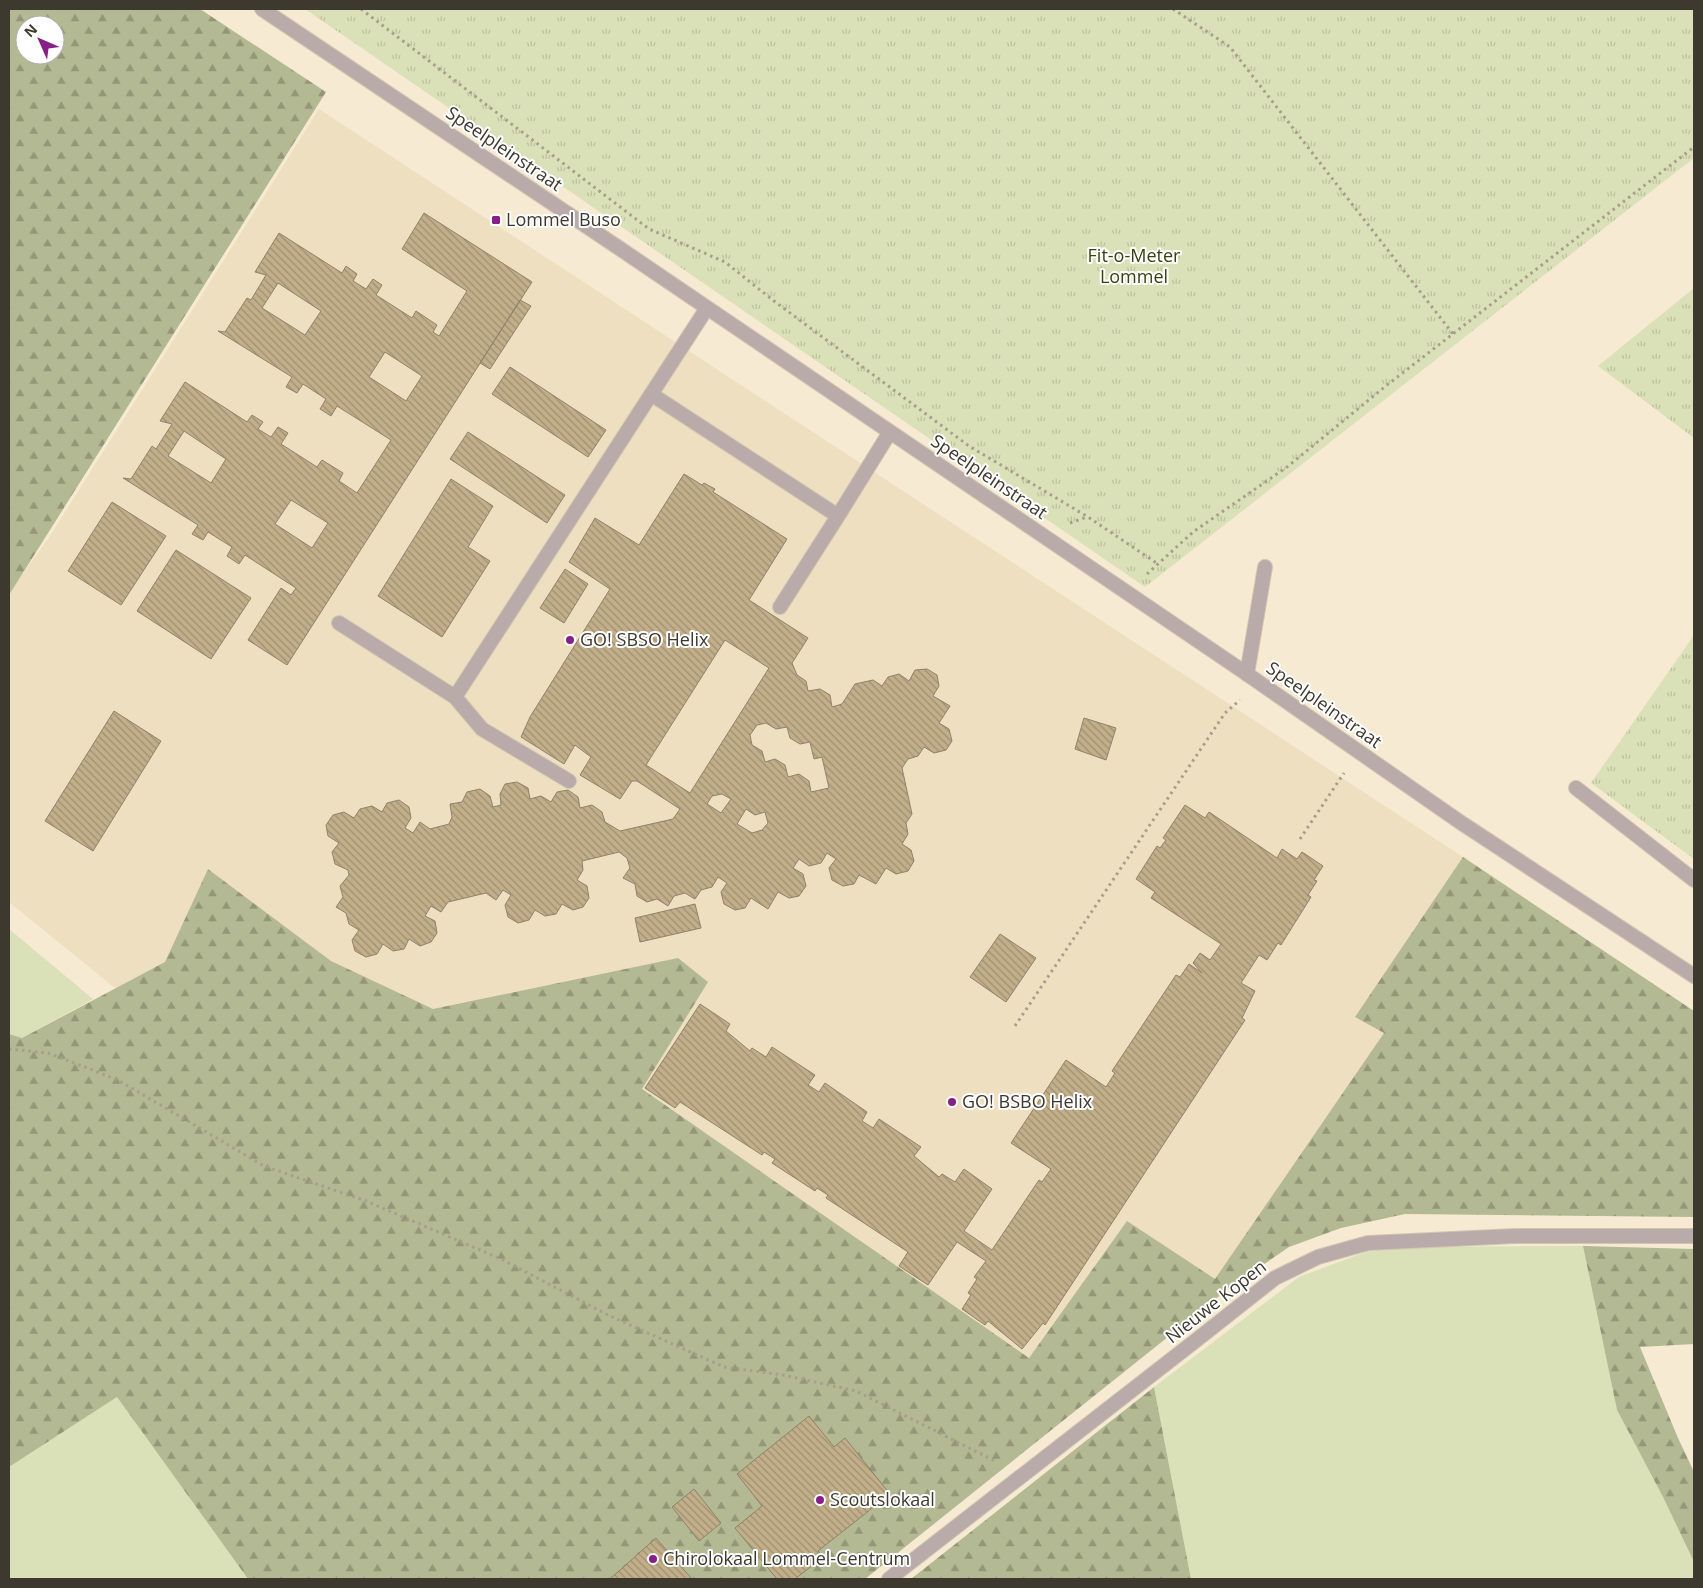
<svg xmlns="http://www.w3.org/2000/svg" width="1703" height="1588" font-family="'Open Sans',sans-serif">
<defs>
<pattern id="forest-firs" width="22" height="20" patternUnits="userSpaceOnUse" patternTransform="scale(1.25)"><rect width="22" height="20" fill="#b3b992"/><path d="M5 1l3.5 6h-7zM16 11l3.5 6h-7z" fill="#939778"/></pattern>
<pattern id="park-tufts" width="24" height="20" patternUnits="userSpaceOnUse" patternTransform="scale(1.25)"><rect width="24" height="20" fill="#dae0b8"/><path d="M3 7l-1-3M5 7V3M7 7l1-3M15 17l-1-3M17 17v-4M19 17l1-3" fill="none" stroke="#bcc19e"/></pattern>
<pattern id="building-back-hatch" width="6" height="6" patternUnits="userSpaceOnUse" patternTransform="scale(1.25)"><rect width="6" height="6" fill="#c2af8a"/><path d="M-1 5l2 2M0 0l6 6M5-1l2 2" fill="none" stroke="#9f8f71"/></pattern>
</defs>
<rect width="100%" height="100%" fill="#f6ead2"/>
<!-- built -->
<path fill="#efdfc1" d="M319,109L1489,874L1288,1237L1030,1442L137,1006L9,902V593L50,536Z"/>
<!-- grass -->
<path fill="#dae0b8" d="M9,929L93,999L22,1038L9,1034Z
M1583,1246L1617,1410L1663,1497L1694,1562V1579H1191L1154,1387L1299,1277L1379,1247Z
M117,1397L248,1579H9V1467Z"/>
<!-- forest -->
<path fill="url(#forest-firs)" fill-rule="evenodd" d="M9,9H200L326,92L9,595ZM25,25H55V55H25Z
M1463,857L1694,1011V1217L1405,1214L1341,1228L1289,1247L1228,1289L865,1579H248L117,1397L9,1467V1034L22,1038L165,962L208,869L331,961L433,1009L678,958L708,982L642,1089L1029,1358L1127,1221L1215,1279L1384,1033L1355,1017Z
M1583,1246L1694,1249V1344L1640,1347L1678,1438L1694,1472V1562L1663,1497L1617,1410Z
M1154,1387L1191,1579H911Z"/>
<!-- park -->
<path fill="url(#park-tufts)" d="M305,9H1694V158L1145,587Z
M1694,288V438L1598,366Z
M1694,635V859L1591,783Z"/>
<!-- building -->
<path fill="url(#building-back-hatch)" stroke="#8d826c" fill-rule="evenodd" d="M424,213L532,282L287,665L248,640L281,588L291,595L296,588L245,555L239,564L227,556L232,547L208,532L203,540L192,534L198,525L123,478L131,479L152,446L156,449L172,424L160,421L185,382L247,422L252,415L263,422L258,429L271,437L278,427L288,433L281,444L317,467L322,460L343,473L339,481L357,493L391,440L337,406L331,416L320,409L326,399L303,384L297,393L286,387L292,377L218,331L225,332L247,298L251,300L266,275L255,272L279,233L342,273L346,266L357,274L353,281L366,289L373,279L382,285L376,295L412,318L416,311L437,325L433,332L439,336L467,291L402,249ZM278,283L321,311L305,335L262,308ZM385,352L422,376L406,401L369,377ZM184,431L226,459L211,483L168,456ZM291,500L328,523L312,548L275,524Z
M520,300L531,306L490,369L480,363Z
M510,367L606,430L588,457L492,394Z
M468,432L565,495L547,523L450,459Z
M684,474L702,485L704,483L715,489L713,492L787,539L749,600L808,638L792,663L797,675L806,681L808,691L820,689L830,695L832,707L842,704L855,684L873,680L882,686L888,677L899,674L909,681L915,670L927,669L937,675L939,686L933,696L950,706L939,723L949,729L952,741L946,750L934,753L924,747L918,756L908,759L902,768L912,814L906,823L908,834L902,844L911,850L914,861L908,871L896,874L886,868L876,884L859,875L854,884L843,886L832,880L829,868L836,859L827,853L821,863L809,866L799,859L793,868L803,874L806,886L799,896L789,898L778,892L768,909L751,898L745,908L735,910L724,904L721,892L727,883L718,877L712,887L701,890L695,899L685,893L674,896L668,906L657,899L647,902L637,896L635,884L623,878L630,868L627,858L619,852L582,861L583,870L577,880L587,886L589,898L583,907L573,910L562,904L556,914L545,916L535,910L529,920L518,923L508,917L505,905L511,895L503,890L496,900L486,893L448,902L441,912L431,906L425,916L435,921L437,933L431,942L420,946L409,939L404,949L393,951L383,944L377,954L366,957L355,951L352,940L359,930L349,924L346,913L336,907L343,897L340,886L349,875L348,870L335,864L332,852L339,843L328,836L326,825L333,815L344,812L354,818L360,809L372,806L382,812L387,803L399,800L409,807L411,818L405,828L413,833L420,822L430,829L449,824L452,817L450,804L462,802L467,792L480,789L490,796L493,807L501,805L500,794L505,784L517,782L528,788L530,799L541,796L551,802L557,792L568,790L578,797L580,808L592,805L602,812L605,822L620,831L673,819L680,809L637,781H632L620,799L580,775L591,757L575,745L564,764L521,737L530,717L610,589L569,562L595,518L639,545ZM725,640L769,668L690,793L646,765ZM766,723L776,729L787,727L790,738L800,744L810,742L814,759L822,757L829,788L811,792L809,781L799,774L788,777L785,765L775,759L765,762L762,751L752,745L750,735L757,725ZM722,794L731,799L721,813L707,804L712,796ZM746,809L755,815L765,812L768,823L762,830L752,833L737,824Z
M451,479L493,506L468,547L490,561L442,637L378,596Z
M112,502L166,536L121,605L68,571Z
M176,550L251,598L211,659L137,611Z
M565,569L588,584L564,623L540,608Z
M114,711L161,741L93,851L45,821Z
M1084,718L1116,728L1106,760L1075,749Z
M1185,805L1205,818L1209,812L1277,858L1282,849L1297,859L1302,852L1323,866L1314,880L1317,881L1308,895L1311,897L1281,945L1278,943L1267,960L1259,955L1241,983L1255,991L1242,1018L1245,1020L1045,1325L1043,1323L1022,1349L988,1321L985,1325L962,1309L971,1295L968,1293L977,1279L974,1277L986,1261L957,1242L928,1285L899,1266L908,1252L826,1198L828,1195L817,1188L815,1191L772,1163L775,1159L764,1152L762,1155L680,1102L675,1108L645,1088L700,1004L730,1024L726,1031L750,1051L752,1048L766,1057L772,1047L815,1075L808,1085L819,1092L825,1083L867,1112L862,1121L873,1128L879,1119L921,1147L914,1156L939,1177L942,1174L955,1182L964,1169L992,1189L964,1231L992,1250L1039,1180L1042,1182L1051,1169L1011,1143L1066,1060L1106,1087L1115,1073L1112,1071L1176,975L1180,977L1189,964L1202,973L1193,963L1200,953L1210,960L1221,944L1151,898L1155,892L1136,879L1157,846L1160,848L1166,840L1163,838Z
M695,904L701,928L640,942L635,918Z
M1000,934L1036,958L1006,1002L970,977Z
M809,1416L834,1447L845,1438L890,1494L818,1551L823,1557L795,1579H777L735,1528L762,1506L737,1474Z
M694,1489L721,1523L699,1541L672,1507Z
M656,1538L692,1579H610Z"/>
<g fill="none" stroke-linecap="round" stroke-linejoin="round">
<!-- service casing -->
<g stroke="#d1c7b1" stroke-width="16">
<path id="service" d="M651,394L838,516L890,432
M780,607L838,516
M339,623L455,697L707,308
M1247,674L1265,567
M455,697L482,729L569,781
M1576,788L1694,880"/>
</g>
<!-- minor casing -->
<g stroke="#d1c7b1" stroke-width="16">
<path id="minor" d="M262,9L619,248L1247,674L1460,822L1694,976
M889,1579L1199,1338L1275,1278L1318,1257L1368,1243L1515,1236H1694"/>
</g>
<!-- path -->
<path stroke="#a79e8c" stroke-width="3" stroke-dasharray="2.5 4" stroke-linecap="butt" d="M361,9L649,229L725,262L774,301L969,446L1088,517L1158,564
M1173,9L1230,47L1453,334
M1070,523L1087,517
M1147,574L1193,532L1287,467L1387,385L1694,147
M1300,839L1344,773
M1015,1026L1225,713L1240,700
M9,1049L48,1053L118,1080L264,1166L366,1201L501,1259L610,1316L724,1367L783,1375L856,1391L997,1462"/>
<!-- service -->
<use href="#service" stroke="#b9aba9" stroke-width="14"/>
<!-- minor -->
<use href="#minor" stroke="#b9aba9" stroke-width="14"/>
</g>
<!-- markers -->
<g fill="#861f86" stroke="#fff" stroke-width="2">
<rect x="491" y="215" width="10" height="10" rx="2.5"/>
<circle cx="570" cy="640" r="5"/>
<circle cx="952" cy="1102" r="5"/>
<circle cx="820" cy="1500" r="5"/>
<circle cx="653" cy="1559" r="5"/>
</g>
<g text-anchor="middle" stroke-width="4" stroke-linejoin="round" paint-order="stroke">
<!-- street labels -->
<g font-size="18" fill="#3e392f" stroke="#fff">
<text transform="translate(504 149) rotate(34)" y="6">Speelpleinstraat</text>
<text transform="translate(989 477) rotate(34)" y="6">Speelpleinstraat</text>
<text transform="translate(1324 705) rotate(35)" y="6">Speelpleinstraat</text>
<text transform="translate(1216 1302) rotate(-38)" y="6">Nieuwe Kopen</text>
</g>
<!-- poi labels -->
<g font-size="18" fill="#3e392f" stroke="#fff" text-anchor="start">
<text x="506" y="226">Lommel Buso</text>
<text x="580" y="646">GO! SBSO Helix</text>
<text x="962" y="1108">GO! BSBO Helix</text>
<text x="830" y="1506">Scoutslokaal</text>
<text x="663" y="1565">Chirolokaal Lommel-Centrum</text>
</g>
<!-- park labels -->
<g font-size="18" fill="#3b4010" stroke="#fff">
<text x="1134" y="262">Fit-o-Meter<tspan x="1134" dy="21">Lommel</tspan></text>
</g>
</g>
<!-- border -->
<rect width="1703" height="1588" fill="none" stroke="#3e392f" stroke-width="20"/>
<!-- north arrow -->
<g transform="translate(40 40) rotate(315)"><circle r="24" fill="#ffffff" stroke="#b2b0ac"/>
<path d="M0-4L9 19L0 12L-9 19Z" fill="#861f86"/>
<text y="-8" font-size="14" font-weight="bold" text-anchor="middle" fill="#3e392f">N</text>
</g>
</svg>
